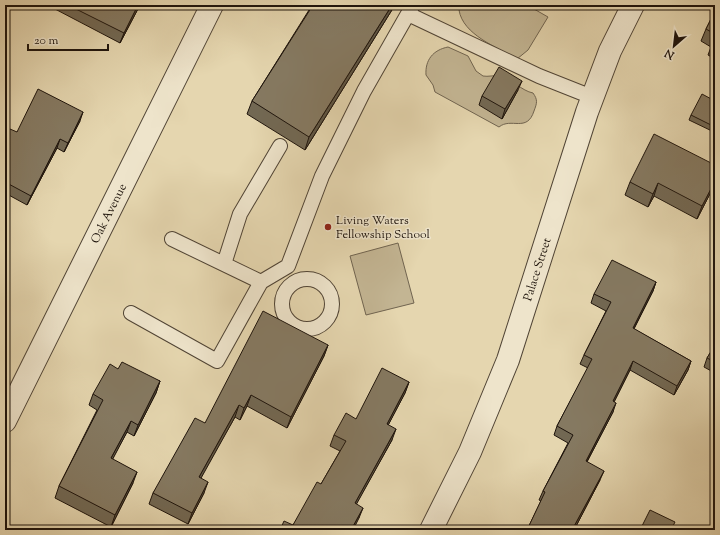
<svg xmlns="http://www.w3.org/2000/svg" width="720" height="535" font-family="'Sorts Mill Goudy',serif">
<rect width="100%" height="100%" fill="#e5d6af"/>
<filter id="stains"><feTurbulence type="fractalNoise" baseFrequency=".005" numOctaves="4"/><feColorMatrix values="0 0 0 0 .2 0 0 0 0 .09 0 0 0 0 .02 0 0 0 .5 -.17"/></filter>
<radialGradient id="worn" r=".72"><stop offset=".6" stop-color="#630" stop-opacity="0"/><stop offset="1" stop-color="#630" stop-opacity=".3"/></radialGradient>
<!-- green -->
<path fill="#c3b593" stroke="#706450" d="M461,5H527L548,17L528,50L517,59C497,47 463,35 459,10Z
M448,47L468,56L476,71L483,76C488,77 494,75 499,76C512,79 522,91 533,93C538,100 537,103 534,111C527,133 511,117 499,127L435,92L433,85L426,75C425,60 433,50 448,47Z
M398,243L414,303L366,315L350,256Z"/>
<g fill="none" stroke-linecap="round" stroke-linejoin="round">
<!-- service casing -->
<g stroke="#504435" stroke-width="16">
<path id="service" d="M408,14L539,76L592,97
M172,239L261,282L288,266L322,176L364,91L413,5
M224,264L240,214L280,146
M282 304a25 25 0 1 1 50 0a25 25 0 1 1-50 0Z
M131,313L217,361L261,282"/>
</g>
<!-- minor casing -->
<g stroke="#504435" stroke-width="24">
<g id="minor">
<path id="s1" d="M5,421L212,5"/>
<path id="s2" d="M431,530L470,452L508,360L587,112L610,51L633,5"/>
</g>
</g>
<!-- service -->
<use href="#service" stroke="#eee4cb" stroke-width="14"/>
<!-- minor -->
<use href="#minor" stroke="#eee4cb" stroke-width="22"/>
</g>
<!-- wall -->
<path fill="#726853" stroke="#1e140c" d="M56,5H140L120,43L55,9Z
M301,5H395L305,150L247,114L252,101L309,10Z
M715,11V59L708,55L711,47L701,41L706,29Z
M518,90L502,119L479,105L482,96Z
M715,101V130L714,132L689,120L691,115Z
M80,121L64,152L57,148L27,205L5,193V140L17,132Z
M715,165V184L697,219L654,196L648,207L625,195L630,182Z
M656,282L653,291L634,329L691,361L688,370L674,395L630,370L614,402L613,412L587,462L600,480L574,530H527L541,501L539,500L543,491L568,443L554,435L557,426L588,368L580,364L584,355L606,311L591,303L594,294Z
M328,345L324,356L287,428L247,406L240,420L235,417L200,478L204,493L188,524L149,504L153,493L205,423Z
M715,345V373L704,367L707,358Z
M118,369L160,381L156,393L134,436L127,432L112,459L133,483L111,527L55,498L59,486L97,410L89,405L93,394Z
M409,382L405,393L388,425L392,440L356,504L359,518L293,525L321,484L340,451L330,446L334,435Z"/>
<!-- shaded-wall -->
<path fill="#5d5544" stroke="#1e140c" d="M138,5H140L120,43L124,33Z
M392,5H395L305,150L309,137Z
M522,81L518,90L502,119L505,109Z
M83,112L80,121L64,152L68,143Z
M60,139L57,148L27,205L31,196Z
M715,181V184L697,219L702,206Z
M658,183L654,196L648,207L653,194Z
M656,282L653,291L629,338L633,328Z
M328,345L324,356L287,428L291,417Z
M633,361L630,370L610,410L613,401Z
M691,361L688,370L674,395L677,386Z
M160,381L156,393L134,436L138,425Z
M409,382L405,393L383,435L387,424Z
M251,395L247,406L240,420L244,408Z
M616,403L613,412L582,471L586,461Z
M239,405L235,417L195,489L199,477Z
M131,421L127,432L107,470L111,458Z
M396,429L392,440L351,514L355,503Z
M604,471L600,480L574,530H572Z
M137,472L133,483L111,527L115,515Z
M208,482L204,493L188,524L192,513Z
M363,508L359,518L353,530H351Z"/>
<!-- building -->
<path fill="#857961" stroke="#1e140c" d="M68,5H138L124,33Z
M313,5H392L309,137L252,101Z
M715,11V34L706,29Z
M715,38V44L713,43Z
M499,67L522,81L505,109L482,96Z
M38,89L83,112L68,143L60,139L31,196L5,182V140L10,129L17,132Z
M702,94L715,101V127L691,115Z
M654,134L715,165V181L702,206L658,183L653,194L630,182Z
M612,260L656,282L633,328L691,361L677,386L633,361L613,401L616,403L586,461L604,471L572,530H527L545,492L543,491L573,435L557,426L592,359L584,355L611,302L594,294Z
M263,311L328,345L291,417L251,395L244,408L239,405L199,477L208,482L192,513L153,493L195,418L205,423Z
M715,345V362L707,358Z
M122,362L160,381L138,425L131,421L111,458L137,472L115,515L59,486L103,400L93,394L110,364L118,369Z
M382,368L409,382L387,424L396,429L355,503L363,508L351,530H280L284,521L293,525L317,482L321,484L346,441L334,435L346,413L356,419Z
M650,510L675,522L671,530H640Z
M37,526L45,530H35Z"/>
<!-- markers -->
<circle fill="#8f2418" stroke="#eee4cb" stroke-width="1.5" cx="328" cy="227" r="4"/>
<g text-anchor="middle" stroke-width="3" stroke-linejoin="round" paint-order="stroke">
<!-- street labels -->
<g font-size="12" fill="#1e140c" stroke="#eee4cb">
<text dy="4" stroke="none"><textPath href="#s1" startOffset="232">Oak Avenue</textPath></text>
<text dy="4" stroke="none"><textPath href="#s2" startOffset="282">Palace Street</textPath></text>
</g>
<!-- poi labels -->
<g font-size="12" fill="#1e140c" stroke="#eee4cb" text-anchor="start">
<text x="336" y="224">Living Waters<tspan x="336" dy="14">Fellowship School</tspan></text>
</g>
</g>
<!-- margin -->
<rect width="720" height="535" fill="none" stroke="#e5d6af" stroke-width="20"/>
<rect x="6" y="6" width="708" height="523" fill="none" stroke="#1e140c" stroke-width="2"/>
<rect x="10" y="10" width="700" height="515" fill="none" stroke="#1e140c"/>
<!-- north arrow -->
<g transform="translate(674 46) rotate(208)" stroke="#eee4cb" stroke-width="3" paint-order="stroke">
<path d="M0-3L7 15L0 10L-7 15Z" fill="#1e140c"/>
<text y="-6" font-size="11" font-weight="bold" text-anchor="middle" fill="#1e140c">N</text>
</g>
<!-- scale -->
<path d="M28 44v6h80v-6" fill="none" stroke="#1e140c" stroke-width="2"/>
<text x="34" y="44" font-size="12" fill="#1e140c" stroke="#eee4cb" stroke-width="3" paint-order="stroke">20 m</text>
<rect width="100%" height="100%" filter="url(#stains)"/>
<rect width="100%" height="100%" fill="url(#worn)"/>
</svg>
